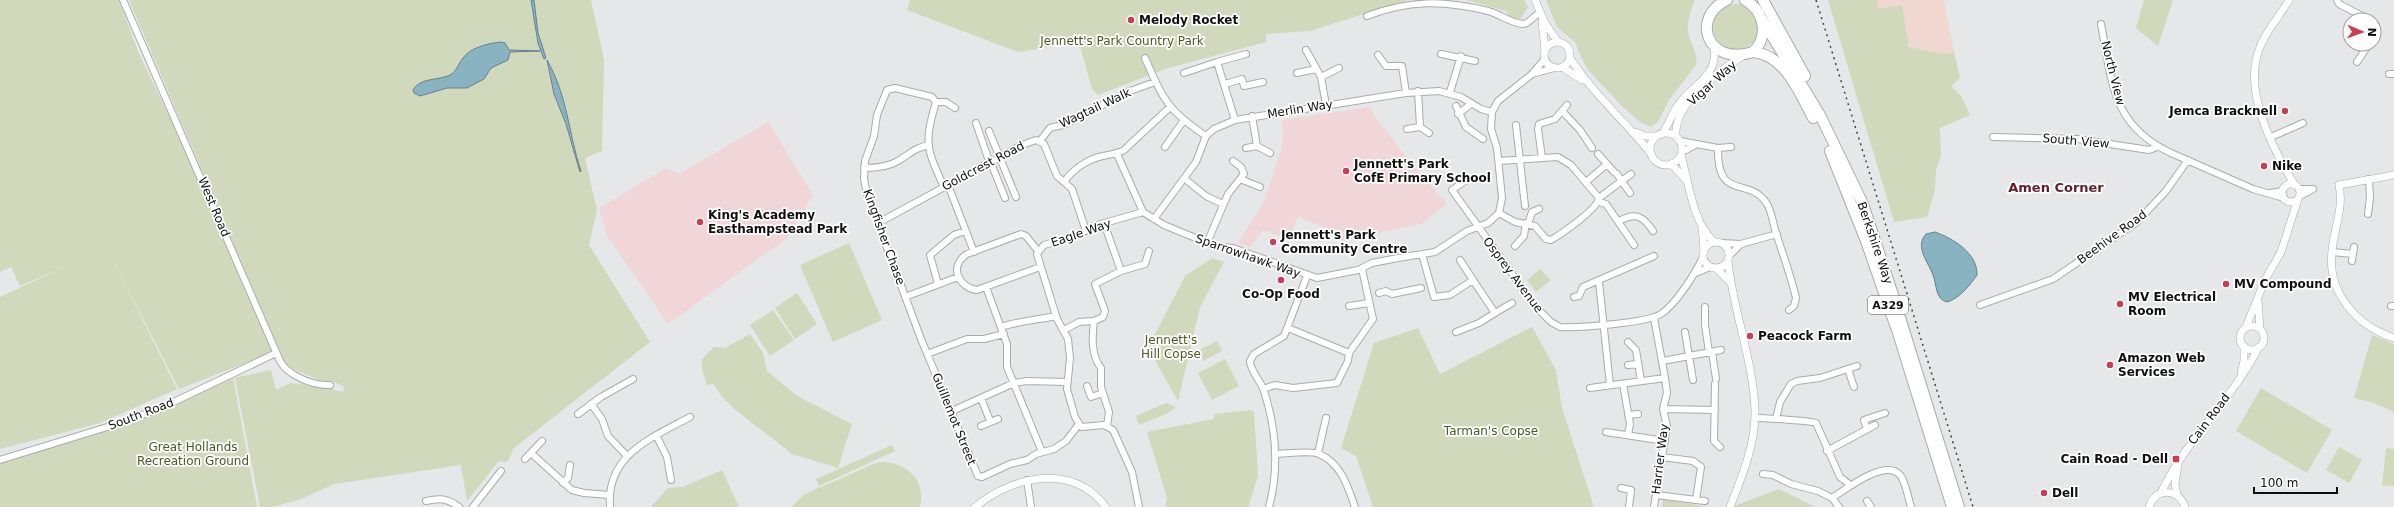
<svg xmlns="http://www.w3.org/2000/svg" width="2394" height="507" font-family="'DejaVu Sans',sans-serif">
<rect width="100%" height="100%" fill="#e6e7e8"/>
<!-- industrial -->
<path fill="#f0d7d0" d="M1877,0H1944L1954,52L1943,54L1909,47L1902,6L1879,9Z"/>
<!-- education -->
<path fill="#f0d6d8" d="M1370,107L1374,115L1410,162L1447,204L1421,224L1339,241L1337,232L1298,217L1289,239L1263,230L1250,247L1238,243L1264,202L1281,150L1283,136L1282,120Z
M768,122L813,195L787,238L668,324L607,236L599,208L666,168L679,174Z"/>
<!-- green -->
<path fill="#d0d9bb" d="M0,0H119L139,54L191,161L273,352L179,389L106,247L177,389L100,423L0,449V297L70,264L20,286L11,267L0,272Z
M129,0H591L604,60L602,151L585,158L597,210L589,245L650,342L514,448L507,462L499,461L467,501L461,465L334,484L301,499L272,507H260L235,378L271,370L276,390L291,383L328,388L343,392L344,387L333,381H322L286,366Z
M910,0H1408L1310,31L1266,34V42L1168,68L1098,95L1092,89L1079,42L1018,52L907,10Z
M1466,0H1524L1528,7L1519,21L1508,15L1506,11Z
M1546,0H1695C1691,10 1687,20 1688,31C1689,43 1699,53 1696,65L1669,100L1658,122L1651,127L1640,122L1622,106L1589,71L1583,61L1575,42L1557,27Z
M1828,0H1877L1879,9L1902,5L1909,47L1943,54L1954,52L1960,78L1951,86L1961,96L1970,115L1940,128L1941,156L1936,169L1935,190L1927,217L1894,222Z
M2144,0H2173L2158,46L2136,28Z
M1713 27a23 23 0 1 1 46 0a23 23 0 1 1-46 0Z
M849,243L882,320L833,342L800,265Z
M1212,258L1224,262L1200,307L1178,401L1148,348L1185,276Z
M1540,269L1551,280L1536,292L1527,280Z
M797,293L817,324L795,339L775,308Z
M773,310L794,340L770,356L750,325Z
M1532,327L1556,370L1562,408L1594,507H1373L1356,456L1341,448L1374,343L1418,328L1440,374Z
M750,334L763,353L767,371L797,396L852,424L838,468L792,454L737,411L724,399L713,384L707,385L702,369V359L714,347L725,348Z
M2372,335L2394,344V412L2374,403L2354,398Z
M1217,341L1222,351L1203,361L1199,350Z
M1225,359L1239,386L1212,400L1198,373Z
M233,378L257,507H0V462L162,411Z
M2261,388L2332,430L2307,473L2236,431Z
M1166,403L1176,407L1166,414L1139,425L1136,416Z
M1251,410V412L1254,411L1258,476L1248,507H1165L1167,498L1147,432L1213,419L1215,414Z
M892,445L895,451L819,486L816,479Z
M2339,447L2362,460L2349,483L2326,470Z
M2386,448L2394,449V486L2382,485Z
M883,462C908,463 926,481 920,507H791L805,494L876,463Z
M722,470L739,507H651L668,488L683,487Z
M1779,489L1815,507H1734V506Z
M1663,499L1708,507H1662Z"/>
<!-- water -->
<path fill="#8ab3c1" stroke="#65828c" d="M531,0H534L538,33L546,58L544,59L538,43Z
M500,42L505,43L509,50L540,51L510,52L508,60L491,68L484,79L467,88H447L420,96L414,93L413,90C421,77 437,81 450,75C457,71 458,64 463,58C471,47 487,44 500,42Z
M547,60C568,97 568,132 581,171L580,172L566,124L554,94Z
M1935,232C1952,238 1978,253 1977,275C1971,284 1959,299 1947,302C1935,299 1937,285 1933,275C1929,263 1914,247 1926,234Z"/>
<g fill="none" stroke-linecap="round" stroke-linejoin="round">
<!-- minor casing -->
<g stroke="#ababac" stroke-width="8">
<path id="minor" d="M123,0L280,361C287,375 313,386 330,385
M2337,0L2339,4L2370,20
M1367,16C1410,0 1443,0 1488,11C1500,14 1510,23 1523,24L1527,23L1540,12
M2101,24C2112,81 2111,125 2171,153L2253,189L2284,198
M2374,28V31
M1306,50L1321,77L1326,105
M1441,54L1475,61
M1378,55L1386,66H1402L1406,93
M1145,58C1163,99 1167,110 1206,136
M1217,62L1246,54
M2357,62L2369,44
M1184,73L1217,62L1235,120
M1297,73L1316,69
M1532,74L1554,68
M2389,74H2394
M1321,77L1339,68
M1225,84L1242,79L1244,86L1263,82
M1418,91L1420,127L1429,133
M1450,92L1461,56
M936,102C924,143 926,148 944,187
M1456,106L1466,127L1483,139
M955,108L946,102H936L932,97L895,88L887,90L877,115L874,136L865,161L864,179L867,194L921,339L978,476L982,477L1010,464L1027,460L1036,454L1054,449L1066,441L1079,424
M1563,112L1580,130L1592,148
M1458,114L1471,104
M1252,116L1257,146
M976,123L990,164
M1516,125L1525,206
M1407,129L1420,127
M989,131L1016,197
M1993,137L2077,139L2149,150L2157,147
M2271,137L2303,123
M1040,141L1050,128L1066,124L1127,92L1155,82
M1680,141L1718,148L1731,147
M1165,147L1184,120
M1246,148L1257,146L1270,153
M1718,148C1717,203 1749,175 1767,204C1772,212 1773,224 1776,233C1783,255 1791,276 1796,298L1794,306L1789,310
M1682,152L1695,145
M1117,154L1143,212
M1598,154L1614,172
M1542,158L1538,129L1539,124L1555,119L1567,105
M1499,161L1558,157L1571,165L1599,198C1598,209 1561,234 1551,240L1546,239L1535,226L1515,222L1499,213
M991,163L1005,198
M864,168C876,168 888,167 898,161C910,154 914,148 929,145
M1617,174L1630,193
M1185,179L1206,196L1223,204
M1240,179L1260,187
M1468,179L1452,190L1536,307L1551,322L1560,327C1579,328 1647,323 1661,314C1676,304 1695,274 1703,257
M1064,182C1073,169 1088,159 1103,156C1111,154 1117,154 1124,150L1169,108
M1586,182L1607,164
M948,185L974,252
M2299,189H2313
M2271,193L2283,191
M2300,196L2313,189
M1599,198L1631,174
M1599,202L1606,204L1634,245
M1143,212L1164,225L1215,246L1233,248L1317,278L1358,270L1372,263L1398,258L1435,252L1467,231L1488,223L1499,213L1502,198L1497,148L1491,129L1492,112L1498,101L1531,75L1545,59
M2368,214L2370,198L2369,179
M1154,219L1196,162L1206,136L1214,129L1235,120L1406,93L1439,91L1461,97L1481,109L1492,112
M1619,221C1636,212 1643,216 1653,231
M878,223L1022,145L1036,140L1044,144L1057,176L1072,189L1086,231
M1104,223L1121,271
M1528,224L1532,212L1539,209
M1207,243L1228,194L1244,174L1241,167L1233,161
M1721,243L1741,244L1777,234
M1515,246L1524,236L1526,223
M1038,251L1026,236L1021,234L967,254C948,266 959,288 977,290L1040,267
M2332,252L2353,254
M1422,254L1434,297L1450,295L1473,280L1495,313L1479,323L1456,332
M1729,256L1741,244
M1460,260L1473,280
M2352,261L2354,247
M1696,273L1710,267
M1599,282L1610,385
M938,284L930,255L954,235L965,231
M986,287L1007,344V367L1042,452
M1379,293L1386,291L1392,294L1421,288
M905,297L958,277
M1574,297L1579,296L1583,287L1654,256
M1980,305L2053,279L2137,222L2166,191L2188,160
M1349,306L1369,303
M2391,306H2394
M1705,307V325L1709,352
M1495,313L1512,303
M1654,318L1665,378L1667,393L1663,409L1667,426L1654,507
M1094,321C1092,338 1091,355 1101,368V387L1109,412L1107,426
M1001,327C1019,321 1037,320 1056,316
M1288,328L1349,353
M1064,330L1079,322L1094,321L1103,317L1105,311L1095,284L1121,271L1145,264L1149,251
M1685,332L1693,380
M1628,342L1636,350L1641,381
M1712,352L1716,379
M927,354L967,339H984L1004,334
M1663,361L1721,350
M1628,365L1638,364
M1848,369L1854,387
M1623,384L1630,424L1628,435
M1715,384L1714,441L1720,447
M1087,386L1091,397L1103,393
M1590,388L1665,378
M1263,389L1275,385L1293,388L1337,383L1348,361L1349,353L1373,319L1362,269
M981,398L990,421
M591,404L602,419L608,436L627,456
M1663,409L1715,410
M952,411L1014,383L1027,381L1067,382
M578,414L601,397L633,379
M1628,415L1638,414
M1755,418C1763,418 1813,421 1816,423L1840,477L1849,484
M1776,419L1780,402L1791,384L1797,381L1820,378L1857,366
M981,426L998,419
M1867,429L1864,420L1885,413
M1606,432L1665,441
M656,435L667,457L671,480
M1827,451L1875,425
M1318,453L1326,418
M532,454L572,490L584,493L609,495
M1275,454C1285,454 1311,450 1319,454C1341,463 1348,487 1355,507
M525,459L542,441
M0,460L117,424L161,408L276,353
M1763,474L1773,475L1791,484L1818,491L1832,498L1839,507
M1027,480L1031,507
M563,483L568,478L570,465
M1621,488L1631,490L1629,507
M1657,495L1696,500L1701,467L1693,461L1662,457
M1832,498C1845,490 1885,458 1900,475C1906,482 1908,498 1911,507
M1696,500L1705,501
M426,501C440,498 447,498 459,507
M1867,501L1871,507
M473,507L501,471
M610,507C606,455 651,438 690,417
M1139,507L1132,472L1113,430L1104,425L1081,427L1075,417L1067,389L1070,358L1068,339L1057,319L1037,254L1044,245L1076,236L1094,226L1143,212
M1269,507C1279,469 1276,428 1264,391C1261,381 1250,371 1250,361L1254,354L1284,336L1307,276"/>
</g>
<!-- tertiary casing -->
<g stroke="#ababac" stroke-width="8">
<path id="tertiary" d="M1535,0L1545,23L1558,42
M2289,0C2280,16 2267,29 2260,47C2242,90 2272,147 2294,184
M1542,22L1545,49
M1544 55a13 13 0 1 1 26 0a13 13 0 1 1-26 0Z
M1570,58C1593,94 1626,122 1652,155
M1562,67L1582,80
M1635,132L1645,136H1657
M1650 149a16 16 0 1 1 32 0a16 16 0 1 1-32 0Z
M1662,134C1669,124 1672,113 1679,104C1694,83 1718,77 1714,47
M1676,136C1673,104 1719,71 1744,55
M1681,155C1689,183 1692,221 1714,242
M1671,164L1686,180
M2394,175L2339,185C2344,208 2334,229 2332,251C2327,293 2357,326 2394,338
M2282 193a9 9 0 1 1 18 0a9 9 0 1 1-18 0Z
M1702,227L1704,249
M1703 255a13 13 0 1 1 26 0a13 13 0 1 1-26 0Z
M1728,261C1733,311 1753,359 1755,410C1756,443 1742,477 1730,507
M1716,268L1731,283
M2258,302L2260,329
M2240 338a12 12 0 1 1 24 0a12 12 0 1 1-24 0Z
M2246,327L2265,280L2281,252L2298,199
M2241,373L2244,361V346
M2161,493C2186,439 2232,400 2259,347
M2177,495L2175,483L2178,465
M975,507C1013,476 1072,462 1106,507
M2149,507C2155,487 2179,488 2185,507"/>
</g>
<!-- trunk casing -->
<g stroke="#ababac" stroke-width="12">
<path id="trunk" d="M1727,0C1690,17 1707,67 1753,52C1769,37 1765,11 1745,0
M1763,0L1805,76
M1761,18L1820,115L1863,204L1893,295L1959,507
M1753,52C1785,55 1799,92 1813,118
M1830,151L1866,241L1898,333L1952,507"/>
</g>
<!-- minor -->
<use href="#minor" stroke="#fff" stroke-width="6"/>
<!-- tertiary -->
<use href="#tertiary" stroke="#fff" stroke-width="7"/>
<!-- trunk -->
<use href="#trunk" stroke="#fff" stroke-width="10"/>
<!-- rail -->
<path stroke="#424343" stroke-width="1.5" stroke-dasharray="2 4" stroke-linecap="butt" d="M1816,0L1973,507"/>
</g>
<!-- markers -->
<g fill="#cc3c59" stroke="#fff" stroke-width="1.5">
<circle cx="1131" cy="20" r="4"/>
<circle cx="2285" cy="111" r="4"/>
<circle cx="2264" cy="166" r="4"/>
<circle cx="1346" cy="171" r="4"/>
<circle cx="700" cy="222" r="4"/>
<circle cx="1273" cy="242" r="4"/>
<circle cx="1281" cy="280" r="4"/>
<circle cx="2226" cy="284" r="4"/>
<circle cx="2120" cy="304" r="4"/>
<circle cx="1750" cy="336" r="4"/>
<circle cx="2110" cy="365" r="4"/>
<rect x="2172" y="455" width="8" height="8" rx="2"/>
<circle cx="2044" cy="493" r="4"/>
</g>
<g text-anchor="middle" stroke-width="3.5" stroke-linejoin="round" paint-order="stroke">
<!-- shield labels -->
<rect fill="#fff" stroke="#575757" stroke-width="1" x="1868" y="296" width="40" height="18" rx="3"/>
<g font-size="11" font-weight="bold" fill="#0f0f0f">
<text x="1888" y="309">A329</text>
</g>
<!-- poi labels -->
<g font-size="12" font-weight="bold" fill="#0f0f0f" stroke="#fff" text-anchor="start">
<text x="1139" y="24">Melody Rocket</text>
<text x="2277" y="115" text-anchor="end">Jemca Bracknell</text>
<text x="1354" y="168">Jennett's Park<tspan x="1354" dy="14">CofE Primary School</tspan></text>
<text x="2272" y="170">Nike</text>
<text x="708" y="219">King's Academy<tspan x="708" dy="14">Easthampstead Park</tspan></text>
<text x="1281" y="239">Jennett's Park<tspan x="1281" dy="14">Community Centre</tspan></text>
<text x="2234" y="288">MV Compound</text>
<text x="1281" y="298" text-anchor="middle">Co-Op Food</text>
<text x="2128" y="301">MV Electrical<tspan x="2128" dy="14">Room</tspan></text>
<text x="1758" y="340">Peacock Farm</text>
<text x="2118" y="362">Amazon Web<tspan x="2118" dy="14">Services</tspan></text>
<text x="2168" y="463" text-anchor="end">Cain Road - Dell</text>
<text x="2052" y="497">Dell</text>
</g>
<!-- park labels -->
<g font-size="12" fill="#4c5924" stroke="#fff">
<text x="1122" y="45">Jennett's Park Country Park</text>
<text x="1171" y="344">Jennett's<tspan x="1171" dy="14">Hill Copse</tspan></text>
<text x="1491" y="435">Tarman's Copse</text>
<text x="193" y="451">Great Hollands<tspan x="193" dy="14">Recreation Ground</tspan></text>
</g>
<!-- street labels -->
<g font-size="12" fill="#0f0f0f" stroke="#fff">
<text transform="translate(2113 73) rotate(76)" y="4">North View</text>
<text transform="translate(1712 83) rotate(-42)" y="4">Vigar Way</text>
<text transform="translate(1095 108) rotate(-25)" y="4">Wagtail Walk</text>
<text transform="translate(1300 109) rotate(-9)" y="4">Merlin Way</text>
<text transform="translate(2076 141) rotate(5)" y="4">South View</text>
<text transform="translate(983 166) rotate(-28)" y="4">Goldcrest Road</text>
<text transform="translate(214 207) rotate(67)" y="4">West Road</text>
<text transform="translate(1081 233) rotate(-19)" y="4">Eagle Way</text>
<text transform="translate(884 237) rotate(70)" y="4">Kingfisher Chase</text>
<text transform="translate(2112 237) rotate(-36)" y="4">Beehive Road</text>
<text transform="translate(1875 243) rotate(71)" y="4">Berkshire Way</text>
<text transform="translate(1248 256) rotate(19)" y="4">Sparrowhawk Way</text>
<text transform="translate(1513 275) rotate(53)" y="4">Osprey Avenue</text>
<text transform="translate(141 414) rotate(-21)" y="4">South Road</text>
<text transform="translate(954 419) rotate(68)" y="4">Guillemot Street</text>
<text transform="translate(2209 419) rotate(-53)" y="4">Cain Road</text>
<text transform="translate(1660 459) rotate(-83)" y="4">Harrier Way</text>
</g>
<!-- neighbourhood labels -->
<g font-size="13" font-weight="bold" fill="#631d2a" stroke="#fff">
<text x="2056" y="192">Amen Corner</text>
</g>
</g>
<!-- north arrow -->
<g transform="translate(2362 32) rotate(92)"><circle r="19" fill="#ffffff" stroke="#9f9f9f"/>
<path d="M0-3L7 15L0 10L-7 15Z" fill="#cc3c59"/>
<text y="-6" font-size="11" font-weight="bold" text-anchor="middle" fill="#0f0f0f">N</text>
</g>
<!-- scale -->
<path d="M2254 487v6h83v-6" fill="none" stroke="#0f0f0f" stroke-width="2"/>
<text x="2260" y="487" font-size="12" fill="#0f0f0f" stroke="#ffffff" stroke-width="3" paint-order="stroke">100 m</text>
</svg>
